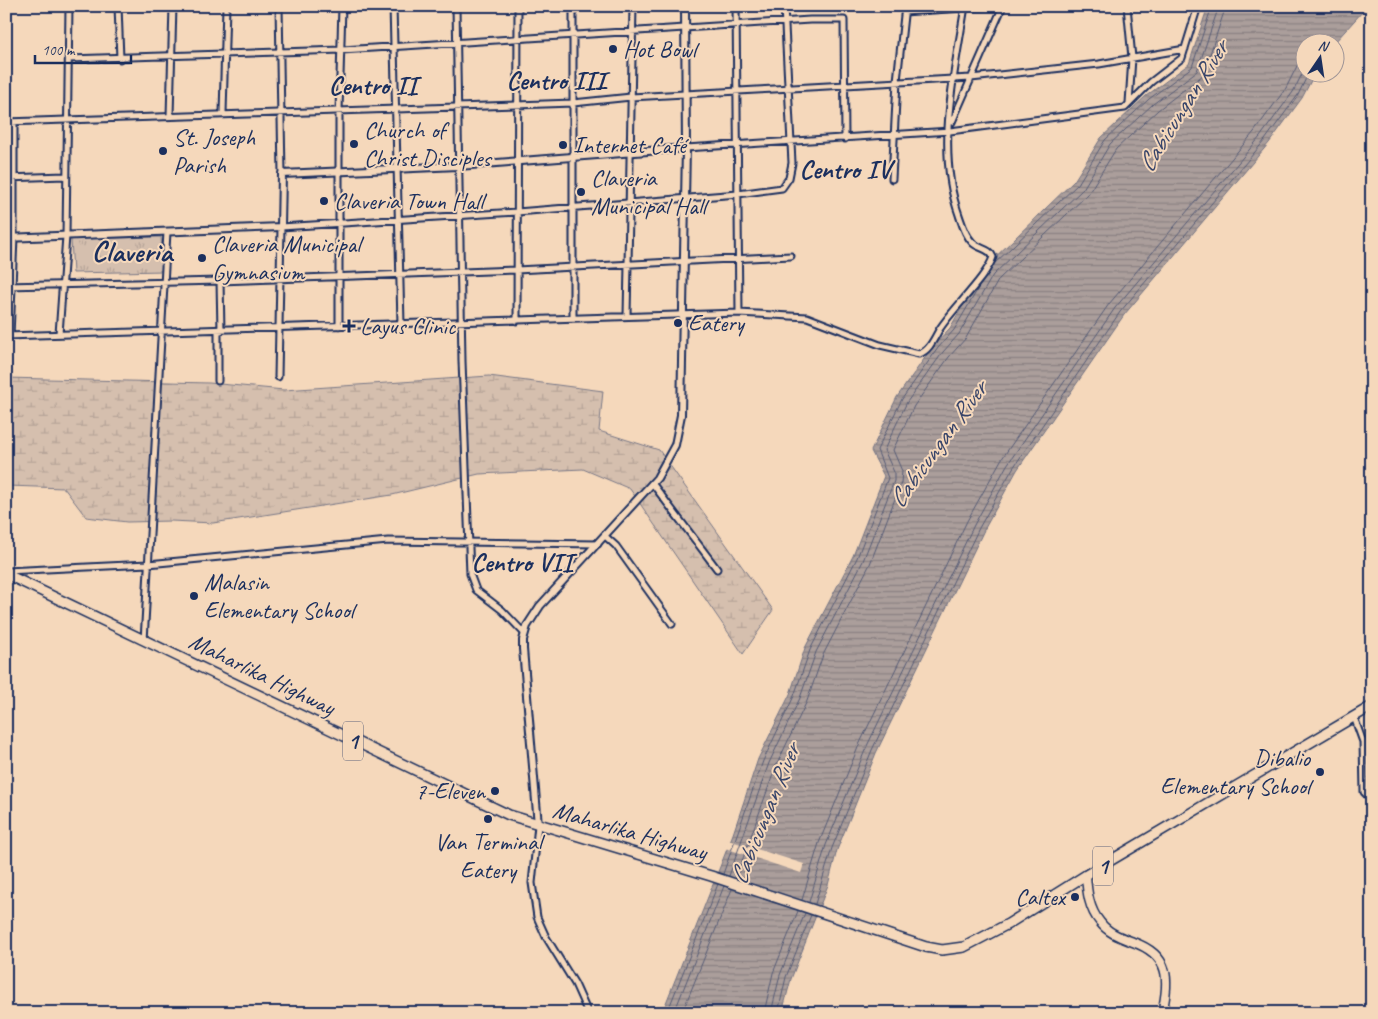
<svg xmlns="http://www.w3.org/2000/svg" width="1378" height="1019" font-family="Caveat,sans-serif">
<defs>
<pattern id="grass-tufts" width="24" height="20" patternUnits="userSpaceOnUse" patternTransform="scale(1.25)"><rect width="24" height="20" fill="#d5bfae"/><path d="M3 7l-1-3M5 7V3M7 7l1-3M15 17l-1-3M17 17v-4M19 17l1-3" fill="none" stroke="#b6a498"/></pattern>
<pattern id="wetland-marsh" width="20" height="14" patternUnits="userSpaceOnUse" patternTransform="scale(1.25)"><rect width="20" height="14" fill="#d5bfae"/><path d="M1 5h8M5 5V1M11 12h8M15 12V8" fill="none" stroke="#b6a498"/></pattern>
<pattern id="water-rules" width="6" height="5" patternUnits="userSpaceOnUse" patternTransform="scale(1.25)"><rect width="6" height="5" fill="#ab9e9b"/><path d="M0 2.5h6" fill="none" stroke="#8a8182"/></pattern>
</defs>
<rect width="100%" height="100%" fill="#f5d8bb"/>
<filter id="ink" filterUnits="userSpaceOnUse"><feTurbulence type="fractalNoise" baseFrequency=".02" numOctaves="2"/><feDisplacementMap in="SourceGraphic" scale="10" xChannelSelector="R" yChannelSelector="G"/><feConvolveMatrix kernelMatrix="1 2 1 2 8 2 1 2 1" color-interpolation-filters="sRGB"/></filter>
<g filter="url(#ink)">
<!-- grass -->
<path fill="url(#grass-tufts)" stroke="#787786" d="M161,237L163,271L73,273L71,239Z"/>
<!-- wetland -->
<path fill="url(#wetland-marsh)" stroke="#787786" d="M489,376L603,391L599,431L659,450L773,610L743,654L630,489L583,469L479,474L392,495L213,523L171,521L127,522L86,517L64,488L8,486L6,489V378L209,383L284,390Z"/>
<!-- water -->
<path fill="url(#water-rules)" stroke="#717283" d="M1208,6H1372L1364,10L1335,42H1306V72L1315,73L1302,98L1269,143L1124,315L1017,470L984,530L876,753L837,850L828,885L791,979L782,1013H662L733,834L758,759L790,694L805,648L853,556L884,476L871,451L897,397L934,345L950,328L984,268L1074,181L1101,138L1146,96L1189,64Z"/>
<!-- pier -->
<path fill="#f5d8bb" d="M728,840L804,864L801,873L725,848Z"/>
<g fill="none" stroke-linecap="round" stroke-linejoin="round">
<!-- shore -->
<path stroke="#555b76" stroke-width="1" d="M993,265L1078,184L1105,140L1149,99L1192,67L1212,6
M723,874L763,761L794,696L810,650L857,558L888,478L877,450L902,399L938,348L954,330L979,287
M729,876L769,763L800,698L816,652L863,561L894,481V472L884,450L907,402L943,352L959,334L993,275L1083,189L1110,144L1153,104L1197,71L1219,6
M736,878L776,766L807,701L823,655L870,564L901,483L902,471L893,450L914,406L949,357L966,338L999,279L1088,194L1116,149L1158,110L1203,75L1226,6
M802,900L819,843L859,745L967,521L1001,460L1109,304L1254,132L1286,88L1299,62L1306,56
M809,902L826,845L866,748L974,525L1007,465L1115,308L1260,137L1293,92L1306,66
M815,904L832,848L872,750L979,528L1013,468L1120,312L1265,140L1298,95L1309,72
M667,1013L718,884
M674,1013L724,886
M682,1013L732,889
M764,1013L773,973L798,911
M771,1013L780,975L805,913
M778,1013L786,977L811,915"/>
<!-- minor casing -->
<g stroke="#1b2f5e" stroke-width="9">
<path id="minor" d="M118,6L120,59
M279,6L282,174
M393,6L401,324
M456,6L462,361L470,574L476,590L502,610L524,633
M573,6V318
M736,6L739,313L807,317L880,345L919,354C929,351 934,339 939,330C952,309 987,277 993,257C990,248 978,249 972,242C965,235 962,224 959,215C935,149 955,72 965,6
M1127,6L1132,58L1129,103
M904,12L994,6
M69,59L342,50L810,20H844L845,139
M223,113L226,6
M170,116L173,6
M6,122L573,103L631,97L971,78L1099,64L1185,49
M952,122L1003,6
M686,148L950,131L1125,108L1151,82L1182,58L1198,6
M6,178L65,176
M892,179L897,81L905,6
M220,281L221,331
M6,286L220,281L516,270L791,256
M627,316L633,6
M517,321L518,6
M339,326V111L342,6
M218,331V381
M59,334L66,236L69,6
M6,336L739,313
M10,336L14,237V122
M278,377L281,227L517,212L738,194L782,188L789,178L792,163L784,6
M652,483L717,569
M605,536L616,546L672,624
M6,571L148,564L388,541L598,544
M144,641L167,232
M1354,717L1363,742L1364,792L1367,795H1372
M538,825L532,883L537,917L546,937L575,984L588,1013"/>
</g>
<!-- tertiary casing -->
<g stroke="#1b2f5e" stroke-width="10">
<path id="tertiary" d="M6,238L281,227L282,174L458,166L686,148
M538,825L523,649V640L527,626L540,606L657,478L675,445L681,415L686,148L685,6"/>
</g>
<!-- secondary casing -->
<g stroke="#1b2f5e" stroke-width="11">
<path id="secondary" d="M1086,875C1087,892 1089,909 1100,922C1108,933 1120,937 1133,942C1170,955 1170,979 1162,1013"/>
</g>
<!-- trunk casing -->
<g stroke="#1b2f5e" stroke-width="12">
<path id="trunk" d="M6,574L509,815L711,876L926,947L942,950L964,947L1008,924L1086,875L1372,706"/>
</g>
<!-- minor -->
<use href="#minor" stroke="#f5d8bb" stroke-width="5"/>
<!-- tertiary -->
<use href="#tertiary" stroke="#f5d8bb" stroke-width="6"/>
<!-- secondary -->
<use href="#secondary" stroke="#f5d8bb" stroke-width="8"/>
<!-- trunk -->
<use href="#trunk" stroke="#f5d8bb" stroke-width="9"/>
</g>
</g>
<!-- markers -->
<g fill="#1b2f5e" stroke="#f5d8bb" stroke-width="2">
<circle cx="613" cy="49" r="5"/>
<circle cx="354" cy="144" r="5"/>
<circle cx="563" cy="145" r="5"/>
<circle cx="163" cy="151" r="5"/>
<circle cx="581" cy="192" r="5"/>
<circle cx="324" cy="201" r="5"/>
<circle cx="202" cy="258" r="5"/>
<circle cx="678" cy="323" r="5"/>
<path d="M346.5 318.5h5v5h5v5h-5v5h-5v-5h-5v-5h5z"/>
<circle cx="194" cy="596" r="5"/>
<circle cx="1320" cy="772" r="5"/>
<circle cx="495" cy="791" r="5"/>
<circle cx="488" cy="819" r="5"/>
<circle cx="1075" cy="897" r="5"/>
</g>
<g text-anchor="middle" stroke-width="4" stroke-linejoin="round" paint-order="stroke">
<!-- shield labels -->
<g fill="#f5d8bb" stroke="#5c627a" stroke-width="1">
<rect x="343" y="721.5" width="20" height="39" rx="4"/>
<rect x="1093" y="846.5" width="20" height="39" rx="4"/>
</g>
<g font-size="22" font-weight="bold" fill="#1b2f5e">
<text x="353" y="749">1</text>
<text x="1103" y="874">1</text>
</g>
<!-- poi labels -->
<g font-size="24" fill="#1b2f5e" stroke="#f5d8bb" text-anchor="start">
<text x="623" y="57">Hot Bowl</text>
<text x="364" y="138">Church of<tspan x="364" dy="28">Christ Disciples</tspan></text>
<text x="173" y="145">St. Joseph<tspan x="173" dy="28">Parish</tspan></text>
<text x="573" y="153">Internet Café</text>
<text x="591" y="186">Claveria<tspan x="591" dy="28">Municipal Hall</tspan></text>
<text x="334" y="209">Claveria Town Hall</text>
<text x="212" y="252">Claveria Municipal<tspan x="212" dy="28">Gymnasium</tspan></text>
<text x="688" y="331">Eatery</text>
<text x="360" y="334">Layus Clinic</text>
<text x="204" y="590">Malasin<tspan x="204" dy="28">Elementary School</tspan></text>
<text x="1310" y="766" text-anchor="end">Dibalio<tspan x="1310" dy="28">Elementary School</tspan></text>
<text x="485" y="799" text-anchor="end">7-Eleven</text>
<text x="488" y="850" text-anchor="middle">Van Terminal<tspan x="488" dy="28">Eatery</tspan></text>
<text x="1065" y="905" text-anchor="end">Caltex</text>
</g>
<!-- street labels -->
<g font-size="24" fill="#1b2f5e" stroke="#f5d8bb">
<text transform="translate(262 674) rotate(26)" y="8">Maharlika Highway</text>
<text transform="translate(630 831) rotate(16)" y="8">Maharlika Highway</text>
</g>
<!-- water labels -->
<g font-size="25" font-style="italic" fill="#38456a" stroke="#f5d8bb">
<text transform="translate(1182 106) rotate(-58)" y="9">Cabicungan River</text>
<text transform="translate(937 444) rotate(-54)" y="9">Cabicungan River</text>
<text transform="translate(764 814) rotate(-68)" y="9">Cabicungan River</text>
</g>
<!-- quarter labels -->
<g font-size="26" font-weight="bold" fill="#1b2f5e" stroke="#f5d8bb">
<text x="556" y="89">Centro III</text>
<text x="373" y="94">Centro II</text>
<text x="845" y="178">Centro IV</text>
<text x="522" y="571">Centro VII</text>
</g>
<!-- district labels -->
<g font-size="29" font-weight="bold" fill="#1b2f5e" stroke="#f5d8bb">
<text x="132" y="261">Claveria</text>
</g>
</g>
<!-- margin -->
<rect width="1378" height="1019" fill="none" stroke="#f5d8bb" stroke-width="25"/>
<rect x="12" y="12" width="1353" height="994" fill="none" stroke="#1b2f5e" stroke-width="2" filter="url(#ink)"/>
<!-- north arrow -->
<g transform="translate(1320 58) rotate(13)"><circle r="24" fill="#f5d8bb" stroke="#9e9496"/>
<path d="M0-4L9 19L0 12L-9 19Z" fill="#1b2f5e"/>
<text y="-8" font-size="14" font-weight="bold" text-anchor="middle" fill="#1b2f5e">N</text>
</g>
<!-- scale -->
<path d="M35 55v8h96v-8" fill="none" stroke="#1b2f5e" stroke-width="2.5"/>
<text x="42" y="55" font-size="15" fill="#1b2f5e" stroke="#f5d8bb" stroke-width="4" paint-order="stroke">100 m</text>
</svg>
